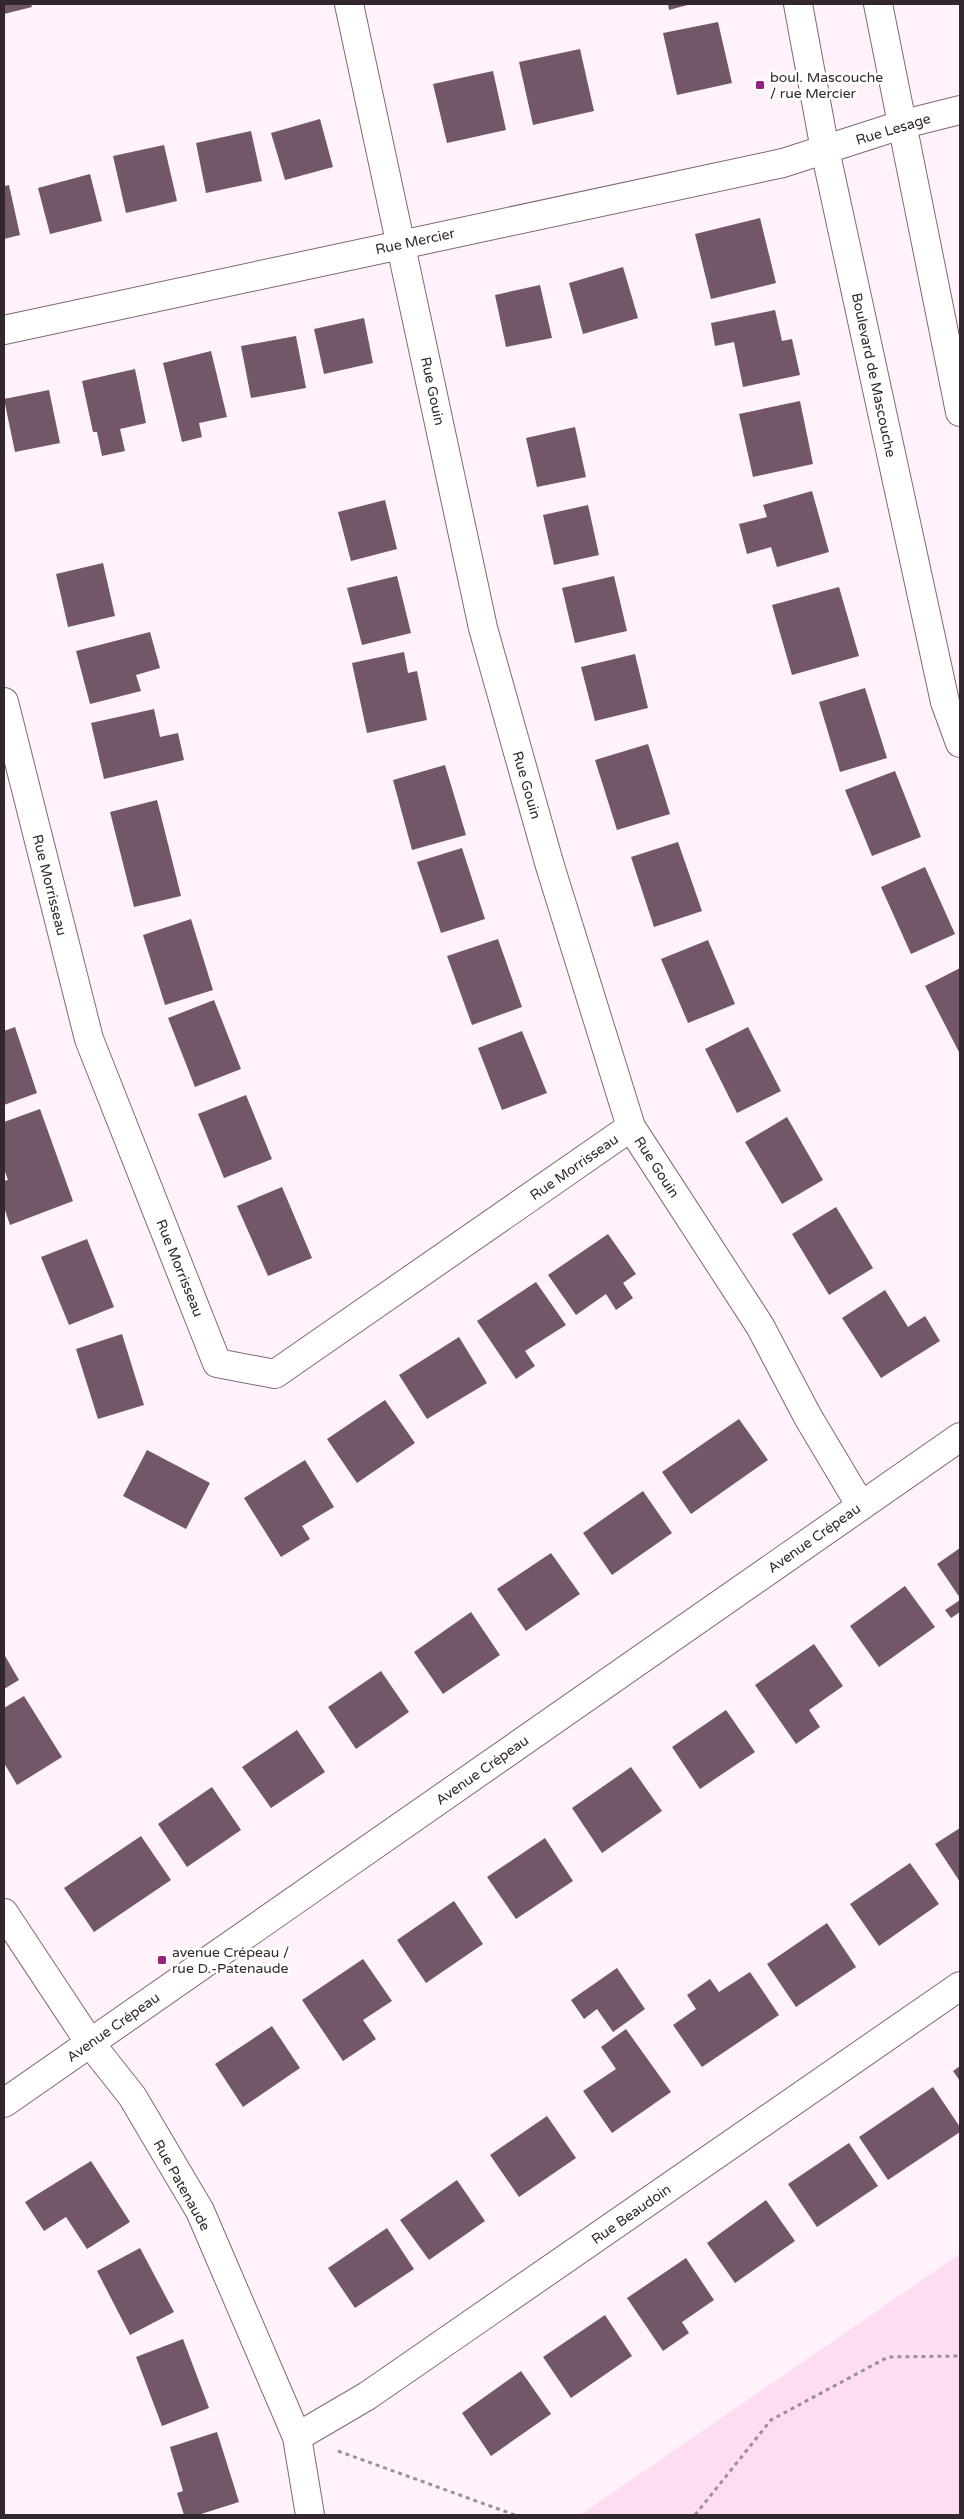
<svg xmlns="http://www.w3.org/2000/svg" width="964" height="2519" font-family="'Varela Round',sans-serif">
<rect width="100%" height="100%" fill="#fff2fa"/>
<!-- green -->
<path fill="#feddf2" d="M960,2254V2515H580Z"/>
<!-- building -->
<path fill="#725769" d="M4,4H31L32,7L4,14Z
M668,4H691L669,10Z
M718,22L732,83L677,95L663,33Z
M580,49L594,111L533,125L519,62Z
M493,71L506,130L447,143L433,84Z
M320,119L333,167L285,180L271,133Z
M251,131L262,181L206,193L196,143Z
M164,145L177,201L126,213L113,156Z
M90,174L102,221L50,234L38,188Z
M9,185L20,235L4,239V186Z
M760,218L776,283L711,299L695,234Z
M623,267L638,318L583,334L569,283Z
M540,285L552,338L506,347L495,295Z
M775,310L782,341L792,339L800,375L743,387L734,342L715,346L711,323Z
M364,318L373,363L324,374L314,329Z
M296,336L306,388L251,398L241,346Z
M211,351L227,417L199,423L202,437L182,442L163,363Z
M135,369L146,423L120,429L125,451L102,456L97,432H93L82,381Z
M49,390L60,443L15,452L4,399Z
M800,401L813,464L753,477L739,414Z
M575,427L586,477L537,487L526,438Z
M812,491L829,552L777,567L771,547L747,554L739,524L767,517L763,505Z
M385,500L397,549L351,561L338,512Z
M588,505L599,555L554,565L543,515Z
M103,563L115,616L68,627L56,574Z
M397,576L411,633L362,645L347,588Z
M614,576L627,631L575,643L562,588Z
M839,587L859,656L792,675L772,605Z
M150,632L160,668L136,675L141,691L90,704L76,651Z
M404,652L408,673L417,671L427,720L367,733L352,663Z
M635,654L648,708L595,721L581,667Z
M865,688L887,758L840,772L819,702Z
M154,709L160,737L178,733L184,760L104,779L91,723Z
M648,744L670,814L617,830L595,760Z
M445,765L466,835L412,850L393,780Z
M895,771L921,837L872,856L845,790Z
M157,800L181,896L134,907L110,812Z
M678,842L702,911L654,927L631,857Z
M462,848L485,919L441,933L417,862Z
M925,867L955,934L911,954L881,887Z
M191,919L213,990L165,1005L143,935Z
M498,939L522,1007L472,1025L447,956Z
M708,940L735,1004L688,1023L661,959Z
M960,968V1054L925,986Z
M214,1000L241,1069L195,1087L168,1018Z
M15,1027L37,1093L4,1105V1031Z
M748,1027L781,1091L737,1113L705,1049Z
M522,1031L547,1093L502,1110L478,1048Z
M246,1095L272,1159L224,1178L198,1114Z
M40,1109L73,1201L10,1225L4,1207V1181L8,1180L4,1169V1122Z
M787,1117L823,1180L782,1204L745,1142Z
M282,1187L312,1258L268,1276L237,1206Z
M836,1207L873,1268L829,1295L792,1234Z
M608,1234L636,1274L623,1283L633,1298L616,1310L606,1294L576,1315L548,1275Z
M87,1239L114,1307L69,1325L41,1257Z
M536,1282L566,1325L525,1351L535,1366L516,1379L477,1321Z
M885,1290L908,1327L925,1316L940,1341L881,1378L842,1318Z
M122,1334L144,1405L98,1419L76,1349Z
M459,1337L487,1383L427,1419L399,1375Z
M385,1400L415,1443L357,1483L327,1439Z
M739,1419L768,1460L691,1514L662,1472Z
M147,1450L210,1483L186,1529L123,1496Z
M305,1460L334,1507L302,1526L310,1539L281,1557L244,1498Z
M643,1491L672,1533L612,1575L583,1533Z
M960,1548V1598L937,1564Z
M551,1553L580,1594L526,1631L497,1589Z
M905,1586L935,1627L879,1667L850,1626Z
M960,1600V1612L951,1618L945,1610Z
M471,1612L500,1655L443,1694L414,1652Z
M814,1644L843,1686L809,1710L820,1727L796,1744L755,1685Z
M4,1654L19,1680L4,1689Z
M381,1671L409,1712L356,1749L328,1707Z
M24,1696L62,1757L17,1785L4,1763V1708Z
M726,1710L755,1752L700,1789L672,1747Z
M297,1730L325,1772L271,1808L242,1767Z
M631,1767L662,1811L602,1853L572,1808Z
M212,1787L241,1830L187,1867L158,1824Z
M960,1828V1882L935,1844Z
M141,1836L171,1880L94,1932L64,1888Z
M545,1838L573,1881L516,1919L487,1877Z
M910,1863L939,1904L879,1946L850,1904Z
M454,1901L483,1944L426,1983L397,1940Z
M827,1923L856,1967L796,2007L767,1964Z
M363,1959L392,2001L363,2020L376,2039L343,2061L302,2000Z
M617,1968L645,2009L613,2032L597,2009L584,2019L571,2000Z
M750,1972L779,2015L702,2067L673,2025L696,2009L687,1995L710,1979L719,1992Z
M272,2026L300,2068L243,2107L215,2064Z
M626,2029L671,2092L612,2133L583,2091L616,2069L601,2047Z
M960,2066V2081L953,2071Z
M933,2087L960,2127V2132L888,2180L859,2137Z
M547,2116L576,2158L519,2197L490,2155Z
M849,2143L878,2186L817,2227L788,2184Z
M91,2161L130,2222L87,2249L66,2217L44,2231L25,2202Z
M457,2180L485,2221L429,2260L400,2220Z
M766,2200L795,2241L735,2283L707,2243Z
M387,2228L414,2269L355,2308L328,2268Z
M140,2248L174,2312L130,2335L97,2271Z
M686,2258L714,2300L682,2322L689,2333L663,2351L627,2298Z
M605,2315L632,2356L571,2398L543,2357Z
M183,2339L209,2408L162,2426L136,2357Z
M521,2371L551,2414L491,2456L462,2413Z
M217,2432L239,2502L198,2515H184L177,2493L183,2491L170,2447Z"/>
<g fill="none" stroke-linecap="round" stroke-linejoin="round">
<!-- minor casing -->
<g stroke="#826779" stroke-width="30">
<path id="minor" d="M349,4L483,628L550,866L631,1127L760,1326L808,1417L861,1506
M798,4L825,150L945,702L960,743
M878,4L960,412
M4,330L783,163L904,124L960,110
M4,702L89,1039L217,1363L275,1374L631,1127
M4,1913L90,2043L132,2096L200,2211L297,2437L310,2515
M4,2103L960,1437
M297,2437L367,2396L960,1986"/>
</g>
<!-- path -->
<path stroke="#9c9098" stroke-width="3" stroke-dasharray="4 4" stroke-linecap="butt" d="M338,2451L515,2515
M695,2515L771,2420L888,2357L960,2356"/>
<!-- minor -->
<use href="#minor" stroke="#fff" stroke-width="28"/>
</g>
<!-- markers -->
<g fill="#97217d" stroke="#fff" stroke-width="2">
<rect x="755" y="80" width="10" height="10" rx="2.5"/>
<rect x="157" y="1955" width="10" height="10" rx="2.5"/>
</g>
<g text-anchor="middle" stroke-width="5" stroke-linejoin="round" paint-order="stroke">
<!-- poi labels -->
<g font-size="14" fill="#33272f" stroke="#fff" text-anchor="start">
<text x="770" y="82">boul. Mascouche<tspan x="770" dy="16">/ rue Mercier</tspan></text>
<text x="172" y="1957">avenue Crépeau /<tspan x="172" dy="16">rue D.-Patenaude</tspan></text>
</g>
<!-- street labels -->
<g font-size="14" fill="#33272f" stroke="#fff">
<text transform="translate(893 129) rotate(-17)" y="5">Rue Lesage</text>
<text transform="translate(415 241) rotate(-12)" y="5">Rue Mercier</text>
<text transform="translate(874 375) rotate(78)" y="5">Boulevard de Mascouche</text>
<text transform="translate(433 391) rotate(78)" y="5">Rue Gouin</text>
<text transform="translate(527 785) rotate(74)" y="5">Rue Gouin</text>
<text transform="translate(50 885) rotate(76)" y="5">Rue Morrisseau</text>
<text transform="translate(574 1167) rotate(-35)" y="5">Rue Morrisseau</text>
<text transform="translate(657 1167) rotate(57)" y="5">Rue Gouin</text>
<text transform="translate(180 1268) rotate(68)" y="5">Rue Morrisseau</text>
<text transform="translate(814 1538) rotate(-35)" y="5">Avenue Crépeau</text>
<text transform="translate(482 1770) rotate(-35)" y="5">Avenue Crépeau</text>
<text transform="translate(113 2027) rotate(-35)" y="5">Avenue Crépeau</text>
<text transform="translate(182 2185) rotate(61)" y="5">Rue Patenaude</text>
<text transform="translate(631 2214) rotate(-35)" y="5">Rue Beaudoin</text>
</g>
</g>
<!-- border -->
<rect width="964" height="2519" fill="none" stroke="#33272f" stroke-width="10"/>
</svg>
